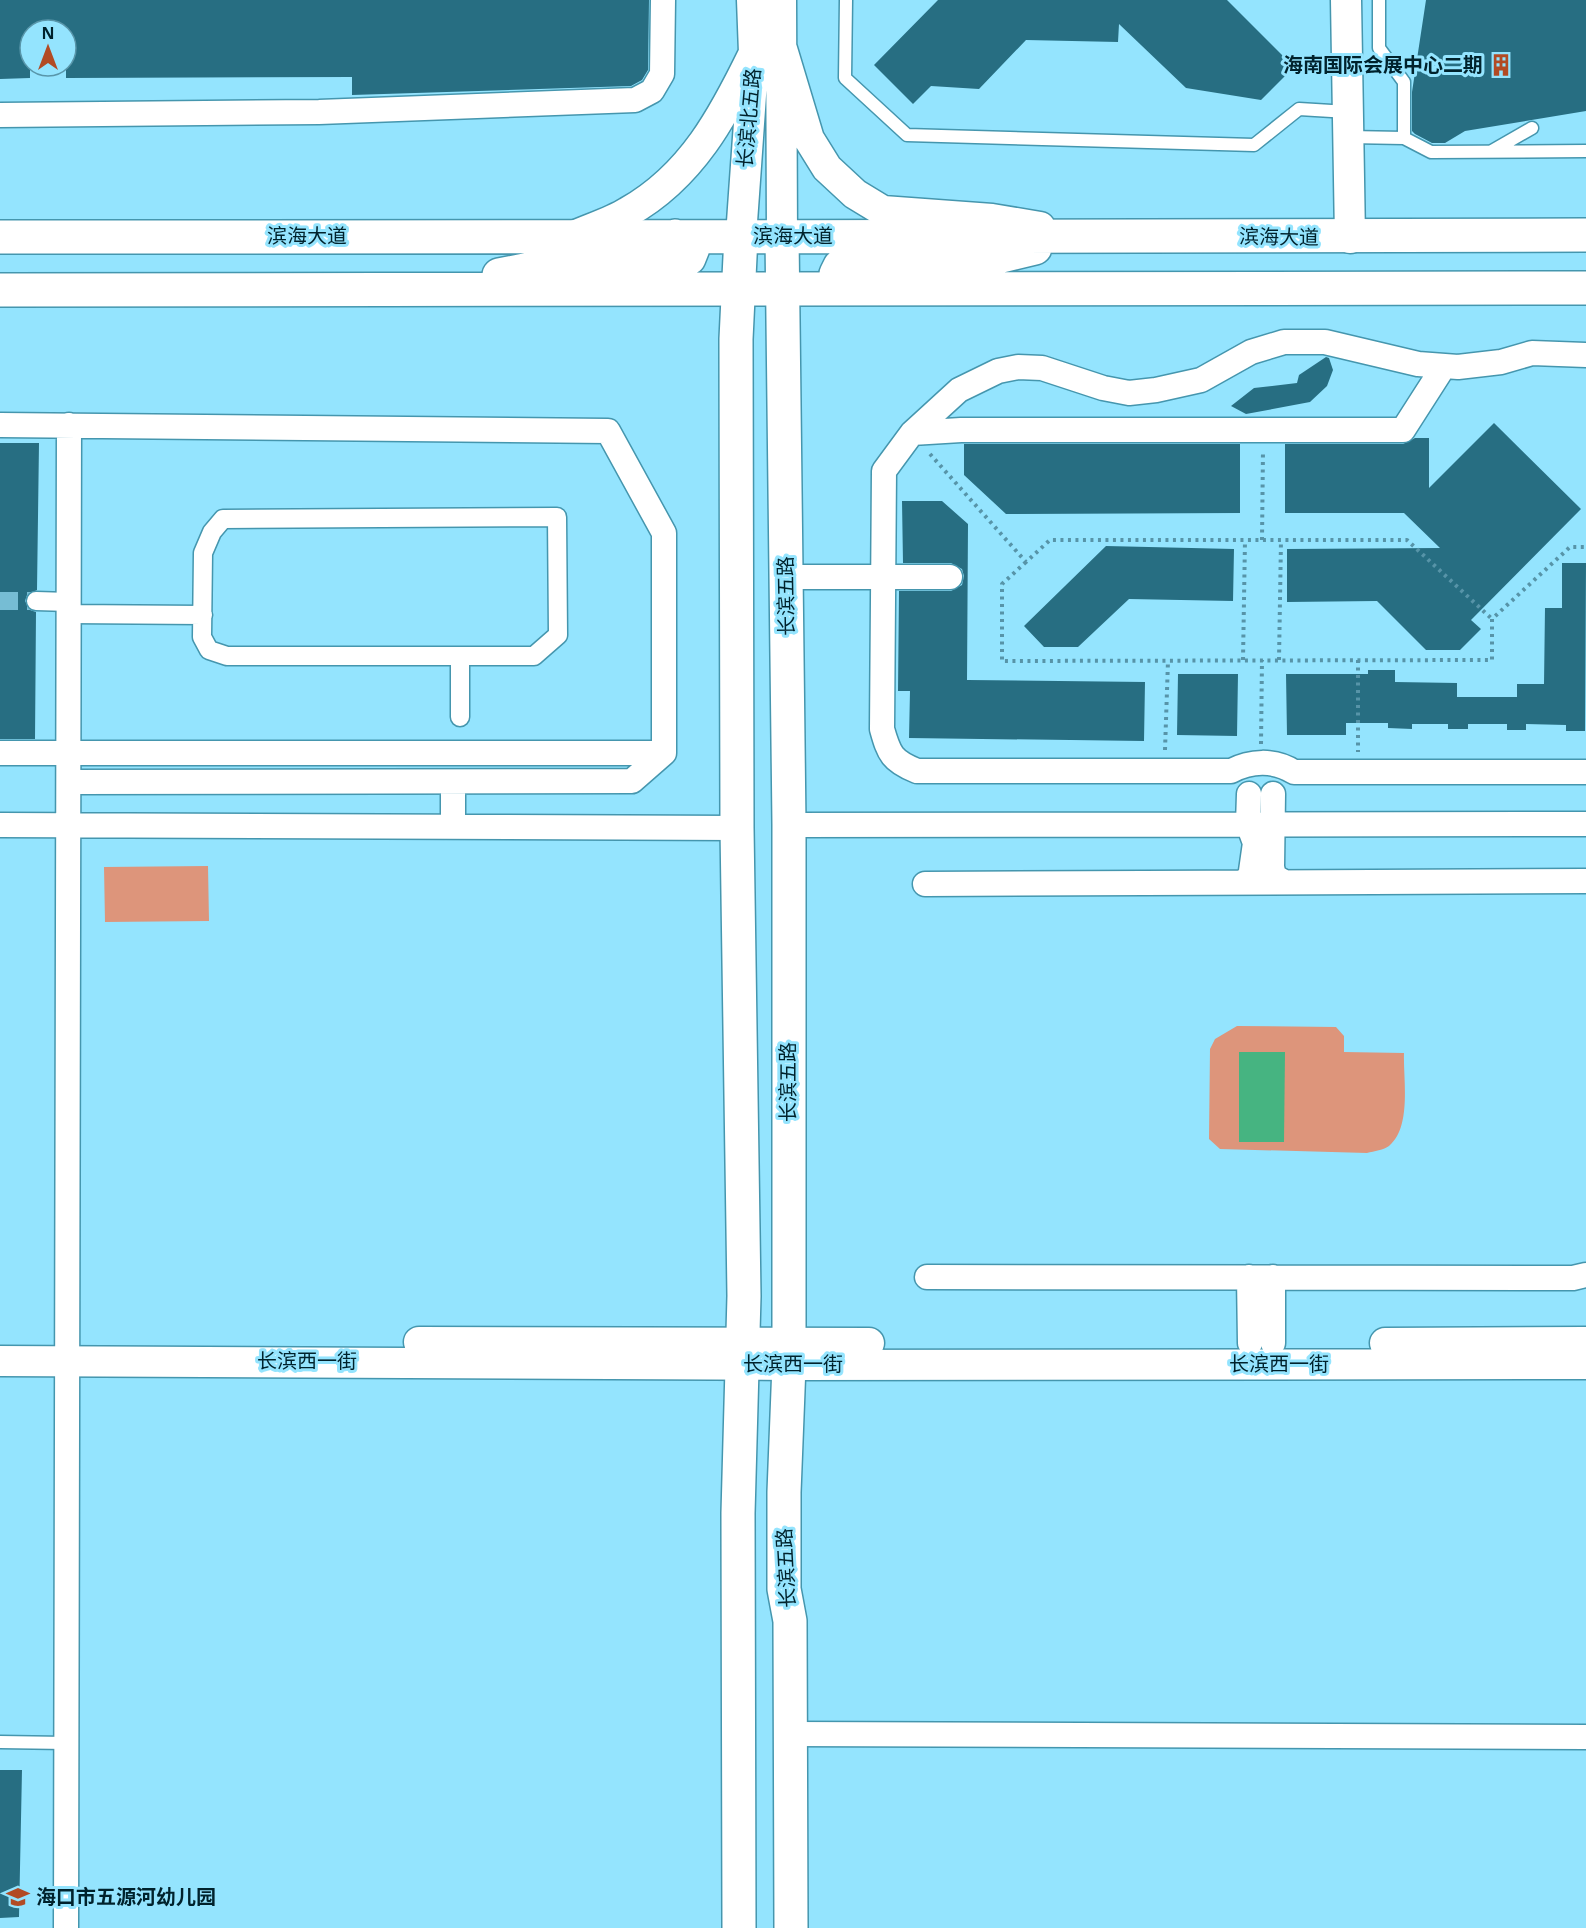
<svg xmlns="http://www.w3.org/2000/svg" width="1586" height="1928" font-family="'Open Sans','Noto Sans SC',sans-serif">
<rect width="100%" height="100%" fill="#94e4fe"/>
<!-- pitch -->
<path fill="#dd957b" d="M208,866L209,921L105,922L104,867Z
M1237,1026L1336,1027L1344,1036V1052L1404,1053C1403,1079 1412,1127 1389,1146C1384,1150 1374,1151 1367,1153L1220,1149L1209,1139L1210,1049L1215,1039Z"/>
<!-- water -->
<path fill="#46b481" d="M1239,1052H1285L1284,1142H1239Z"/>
<!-- building -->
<path fill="#276e82" d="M0,0H649L648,70L642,80L631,86L352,95V77L66,78V30H30V78L0,79Z
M938,0H1227L1294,67L1261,100L1186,88L1119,24L1118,42L1026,40L979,89L931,86L913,104L874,65Z
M1426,0H1586V111L1465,131L1445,143H1432L1415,134L1412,131V92Z
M1326,357L1329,358L1333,370L1327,386L1310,402L1246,414L1231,406L1254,388L1297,383L1299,375Z
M1494,423L1581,509L1471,620L1481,629L1460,650H1426L1377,601L1287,602V549L1440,548L1404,513H1285V444H1403L1415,438H1429V488Z
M0,443H39L37,590L27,595L25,601L30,610L36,612L35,739H0Z
M964,444H1240V513L1006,514L964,475Z
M902,501H942L968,524L967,680L1145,682L1144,741L909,738L910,691H898L899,591H951L962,585L964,576L962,569L951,563H903Z
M1106,546L1234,549L1233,601L1129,599L1078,647H1044L1024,626Z
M1562,563H1586L1585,731H1566V725L1526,724V730H1507V724H1468V729H1448V724H1412V729L1388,728V723H1346V735H1287L1286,674H1368V670H1395V682L1457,683V697H1517V684H1544L1545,608H1562Z
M1178,674H1238L1237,736L1177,735Z
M0,1770H22L19,1917L0,1918Z"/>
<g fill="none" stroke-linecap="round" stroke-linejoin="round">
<!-- pedestrian-tunnel -->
<path stroke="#76bdd4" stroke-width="18" stroke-dasharray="18 9" stroke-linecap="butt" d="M0,601H36"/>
<!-- service casing -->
<g stroke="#4596ae" stroke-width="15">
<path id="service" d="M846,0L845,78L907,135L1254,145L1299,109L1348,112
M1379,0V48L1404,82V138
M1349,137L1404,138L1431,152L1586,151
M1492,151L1532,128
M0,1742L66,1743"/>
</g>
<!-- pedestrian casing -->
<g stroke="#4596ae" stroke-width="21">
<path id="pedestrian" d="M557,517L558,635L534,656H227L209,650L202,637L203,553L212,532L223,519Z
M36,601L69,602
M69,614L203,615
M460,656V717"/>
</g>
<!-- minor casing -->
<g stroke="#4596ae" stroke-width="27">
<path id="minor" d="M0,115L319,112L635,100L652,91L662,74L663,0
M1586,355L1532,353L1501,362L1458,367L1418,364L1325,342H1284L1251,352L1201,380L1156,390L1129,393L1103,388L1042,368L1018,367L998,371L959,390L912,433L884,471L882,729C889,754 892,761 917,771H1231C1250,761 1274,759 1294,772H1586
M0,425L608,431L664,533V753L632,781L69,782
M912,433L961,430H1403L1444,366
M786,577H950
M0,753H664
M453,782V827
M1273,794L1272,867L1274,876L1284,882
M0,825L737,828
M789,825L1586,824
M1242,882L1250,878L1255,843L1248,824L1249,794
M925,884L1586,881
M927,1277L1573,1278L1586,1275
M1249,1277L1250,1343
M1273,1277V1343
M790,1734L1586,1737
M66,1928L69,425"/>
</g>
<!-- tertiary casing -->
<g stroke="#4596ae" stroke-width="33">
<path id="tertiary" d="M781,0L782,236
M1346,0L1350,238
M782,49L809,139L827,168L855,194L883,211L992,219L1040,227
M574,236C592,228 612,222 628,212C692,176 724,115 754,53
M741,236L754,53L752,0
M419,1342L869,1343
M1385,1343L1586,1342
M0,1361L789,1365L1586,1364"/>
</g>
<!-- secondary casing -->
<g stroke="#4596ae" stroke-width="36">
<path id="secondary" d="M782,236L789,825V1365L784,1492V1589L790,1621L791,1928
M739,1928L738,1513L744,1296L737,828L736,339L741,236"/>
</g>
<!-- trunk casing -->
<g stroke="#4596ae" stroke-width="36">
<path id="trunk" d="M0,237C529,237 1057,237 1586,235
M499,275L561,263H680L689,258L693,248L688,241L675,236
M849,289L839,280L836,274L840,266L850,261H981L1035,248
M0,290L1586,288"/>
</g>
<!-- path -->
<path stroke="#5794a8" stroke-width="4" stroke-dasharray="3 4.5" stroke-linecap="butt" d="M930,454L1026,562L1050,540H1407L1492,619
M1262,540L1263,450
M1026,562L1002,584V661L1492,660V619L1570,547H1586
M1243,660L1245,540
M1279,660L1281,540
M1358,660V752
M1261,744L1262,660
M1165,750L1168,661"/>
<!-- service -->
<use href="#service" stroke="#fff" stroke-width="12"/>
<!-- pedestrian -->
<use href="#pedestrian" stroke="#fff" stroke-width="18"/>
<!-- minor -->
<use href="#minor" stroke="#fff" stroke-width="24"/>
<!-- tertiary -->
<use href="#tertiary" stroke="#fff" stroke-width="30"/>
<!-- secondary -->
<use href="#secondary" stroke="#fff" stroke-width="33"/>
<!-- trunk -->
<use href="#trunk" stroke="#fff" stroke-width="33"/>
</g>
<!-- icons -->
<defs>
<g id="building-bare" transform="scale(1.8)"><path d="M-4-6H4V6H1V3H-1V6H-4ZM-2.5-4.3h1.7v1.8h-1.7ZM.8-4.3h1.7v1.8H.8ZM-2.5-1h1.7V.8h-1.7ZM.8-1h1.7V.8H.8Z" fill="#b24b24" stroke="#94e4fe" stroke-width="2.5" paint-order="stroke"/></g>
<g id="school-bare" transform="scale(1.8)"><path d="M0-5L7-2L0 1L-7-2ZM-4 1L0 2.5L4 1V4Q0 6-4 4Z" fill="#b24b24" stroke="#94e4fe" stroke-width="2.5" paint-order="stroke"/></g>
</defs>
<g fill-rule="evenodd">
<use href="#building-bare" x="1501" y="65"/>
<use href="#school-bare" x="18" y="1897"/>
</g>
<g text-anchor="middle" stroke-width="6" stroke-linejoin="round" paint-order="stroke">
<!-- poi labels -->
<g font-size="20" font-weight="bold" fill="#00222c" stroke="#94e4fe" text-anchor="end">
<text x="1483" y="72">海南国际会展中心二期</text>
<text x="36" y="1904" text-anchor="start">海口市五源河幼儿园</text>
</g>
<!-- street labels -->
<g font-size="20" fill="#00222c" stroke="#94e4fe">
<text transform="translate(749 118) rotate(-85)" y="7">长滨北五路</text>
<text x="307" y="243">滨海大道</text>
<text x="793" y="243">滨海大道</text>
<text transform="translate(1279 237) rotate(1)" y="7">滨海大道</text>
<text transform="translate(786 596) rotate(-91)" y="7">长滨五路</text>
<text transform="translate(788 1082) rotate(-90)" y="7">长滨五路</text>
<text x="307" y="1368">长滨西一街</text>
<text x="793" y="1371">长滨西一街</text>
<text x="1279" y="1371">长滨西一街</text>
<text transform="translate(786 1568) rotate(-93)" y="7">长滨五路</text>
</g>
</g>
<!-- north arrow -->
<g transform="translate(48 48)"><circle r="28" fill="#94e4fe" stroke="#5996aa" stroke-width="1.5"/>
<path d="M0-4.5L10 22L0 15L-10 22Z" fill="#b24b24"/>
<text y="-9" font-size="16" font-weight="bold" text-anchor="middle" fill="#00222c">N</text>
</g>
</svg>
